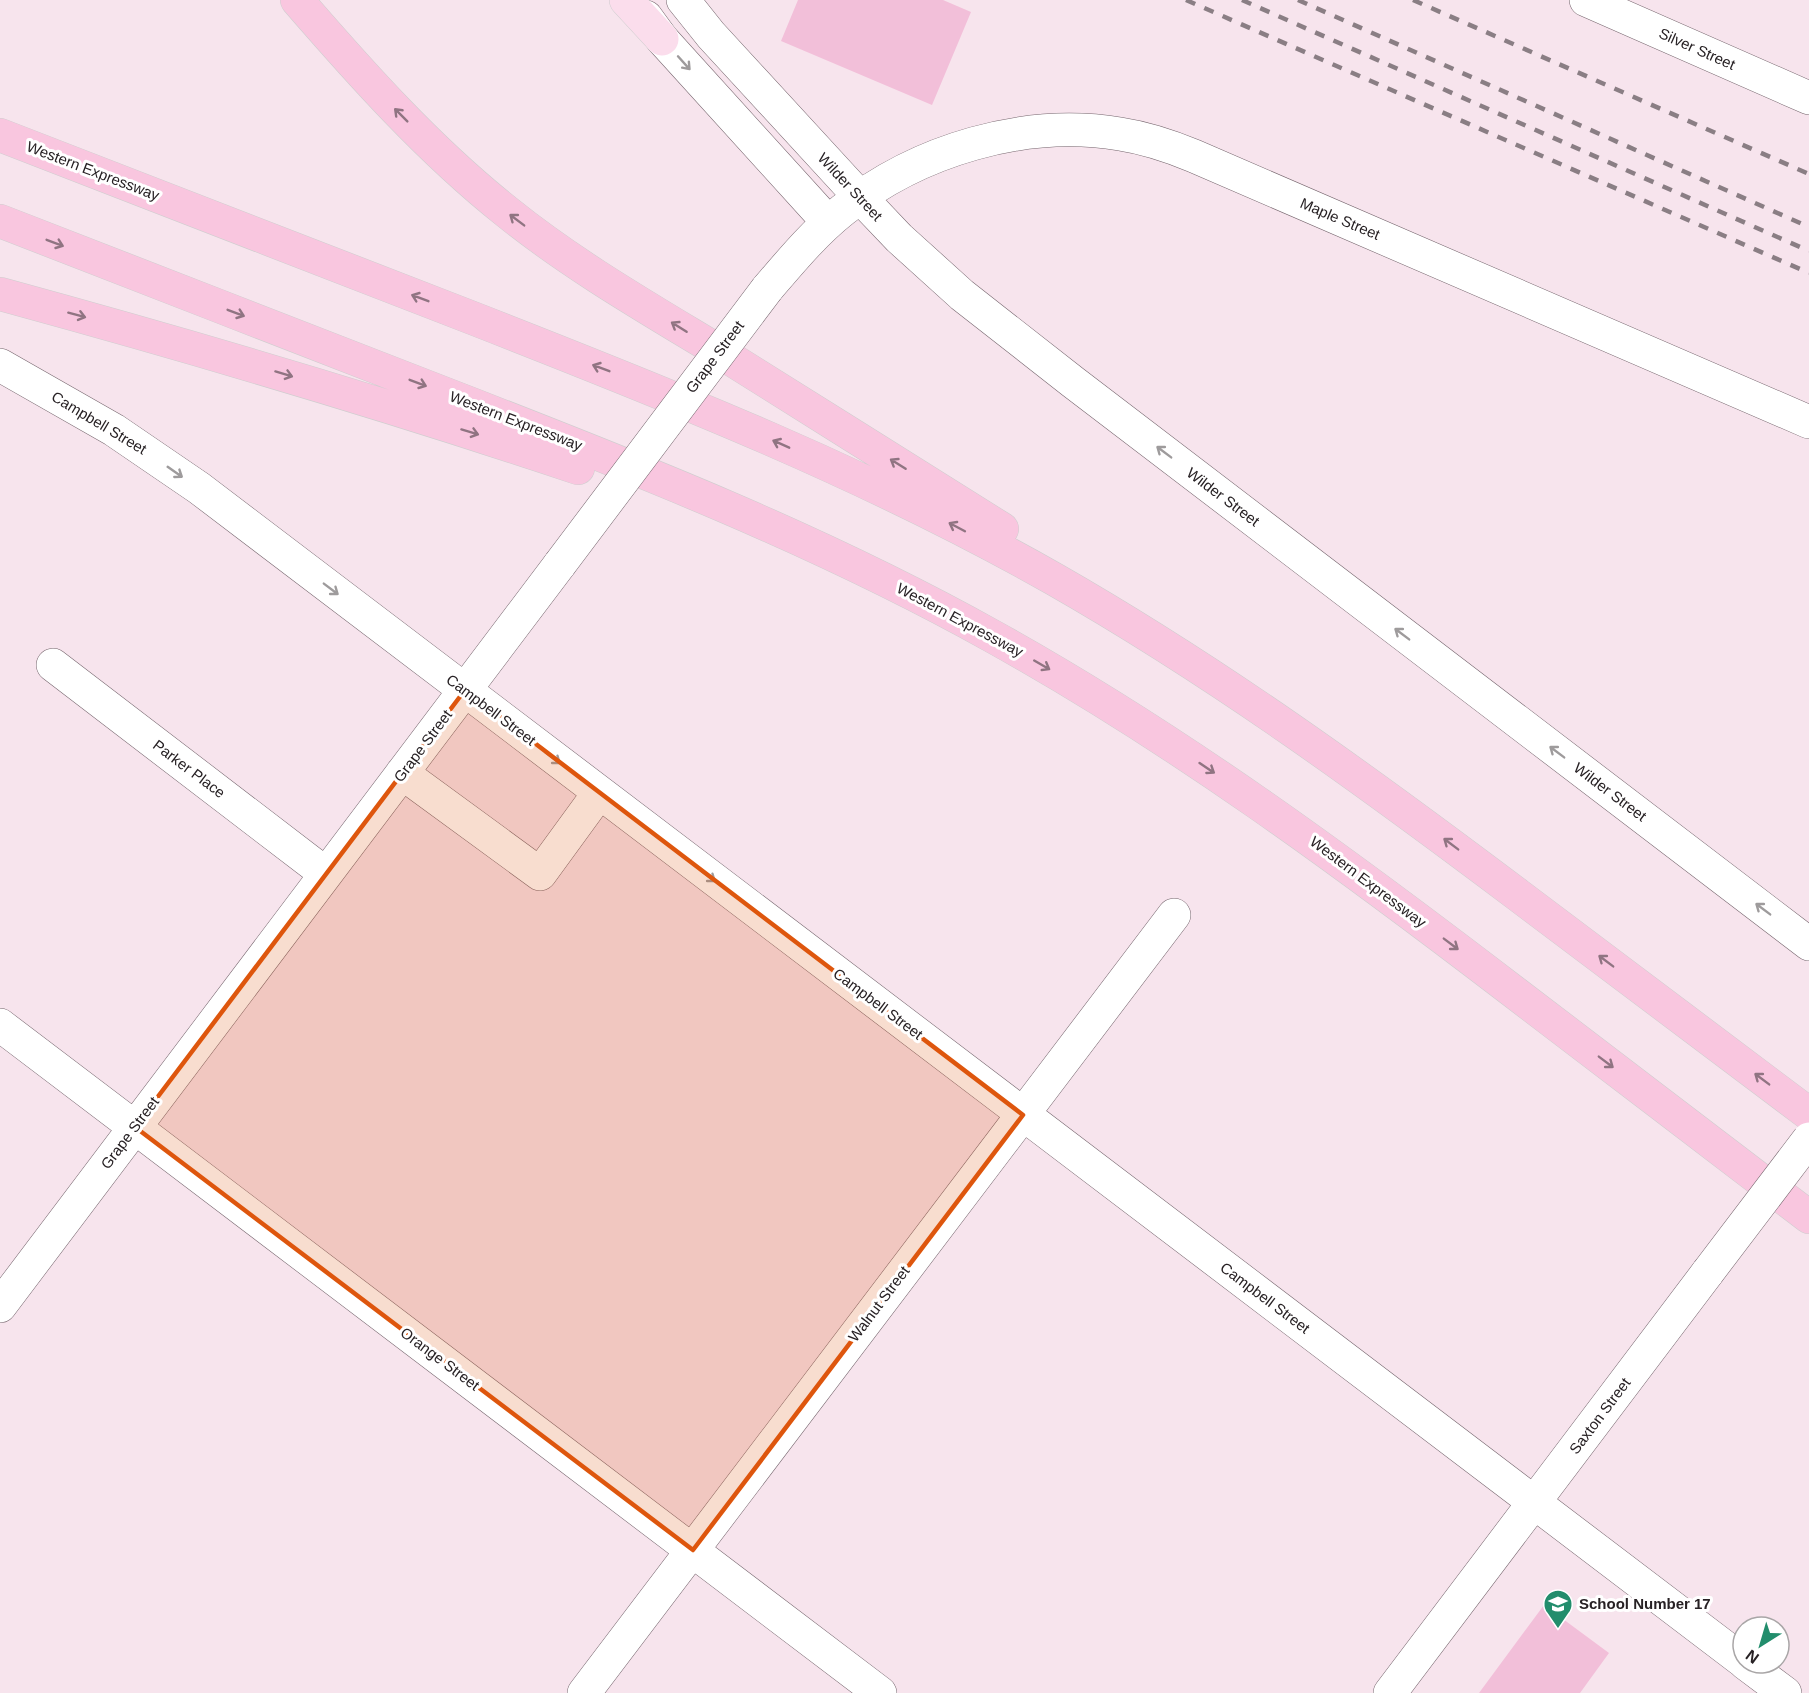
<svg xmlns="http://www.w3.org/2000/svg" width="1809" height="1693" font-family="Arial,sans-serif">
<rect width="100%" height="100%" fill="#f7e4ed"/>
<!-- green -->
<path fill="#f2bfd9" d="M798,0H943L971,12L932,105L781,41Z
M1544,1605L1609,1653L1580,1693H1479Z"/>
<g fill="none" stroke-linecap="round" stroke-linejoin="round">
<!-- minor casing -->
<g stroke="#75656d" stroke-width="34">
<path id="minor" d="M683,0L711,35L860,197L899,238L962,295L1073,382L1809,944
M1586,0L1809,98
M646,17L662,39L828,222
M767,289C791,261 814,233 843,210C918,150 1025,118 1120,134C1146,138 1170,146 1194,156L1809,422
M0,365L114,430L199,488L1743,1661
M53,665L326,874
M402,773L540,874L599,793
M0,1025L880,1693
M0,1306L560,564
M1745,1663L1785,1693
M584,1693L1174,915
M1390,1693L1708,1272"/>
</g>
<!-- major casing -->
<g stroke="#cfcecf" stroke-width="34">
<path id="major" d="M626,0L662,39"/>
</g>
<!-- highway casing -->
<g stroke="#cfcecf" stroke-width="34">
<path id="highway" d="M297,0C362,75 429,150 507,212C569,262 639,303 707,344C805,406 904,467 1002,529
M0,135C159,196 317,258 475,319C672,396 869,474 1054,579C1217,672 1368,782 1518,895C1615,968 1712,1041 1809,1114
M0,221C149,279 299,337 448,395C634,467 818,539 992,636C1176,738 1344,862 1510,989C1610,1065 1709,1141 1809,1217
M0,294C194,347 387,404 578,468"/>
</g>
<!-- minor -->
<use href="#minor" stroke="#fff" stroke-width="33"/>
<!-- major -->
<use href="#major" stroke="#fbddec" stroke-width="33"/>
<!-- highway -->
<use href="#highway" stroke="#f9c6df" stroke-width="33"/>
<!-- rail -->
<path stroke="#8a7e84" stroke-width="4.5" stroke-dasharray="10 10" stroke-linecap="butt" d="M1186,0L1809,273
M1242,0L1809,251
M1298,0L1809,227
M1413,0L1809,174"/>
<!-- minor-bridge casing -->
<g stroke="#75656d" stroke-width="34" stroke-linecap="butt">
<path id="minor-bridge" d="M560,564L767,289
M1708,1272L1809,1139"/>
</g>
<!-- minor-bridge -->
<use href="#minor-bridge" stroke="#fff" stroke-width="33"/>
</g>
<!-- one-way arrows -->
<defs><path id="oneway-shaft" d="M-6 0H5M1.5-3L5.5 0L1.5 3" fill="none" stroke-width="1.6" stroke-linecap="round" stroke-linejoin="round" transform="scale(1.5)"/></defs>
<g stroke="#9e9b9c">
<use href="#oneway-shaft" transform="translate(684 63) rotate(48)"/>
<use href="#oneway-shaft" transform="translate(1164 452) rotate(-143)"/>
<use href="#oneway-shaft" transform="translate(175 472) rotate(35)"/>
<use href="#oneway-shaft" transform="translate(331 589) rotate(37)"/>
<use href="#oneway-shaft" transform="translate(1402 634) rotate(-143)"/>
<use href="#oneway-shaft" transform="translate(1557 752) rotate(-143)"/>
<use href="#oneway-shaft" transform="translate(553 758) rotate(37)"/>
<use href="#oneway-shaft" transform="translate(708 876) rotate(37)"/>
<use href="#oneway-shaft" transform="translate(1763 909) rotate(-143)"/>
</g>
<g stroke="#907482">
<use href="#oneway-shaft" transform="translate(401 115) rotate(-135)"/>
<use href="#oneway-shaft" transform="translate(517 220) rotate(-143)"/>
<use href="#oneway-shaft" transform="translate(55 243) rotate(21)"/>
<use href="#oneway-shaft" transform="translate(420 298) rotate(-159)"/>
<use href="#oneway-shaft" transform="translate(236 313) rotate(21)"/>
<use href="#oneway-shaft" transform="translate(77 315) rotate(15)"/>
<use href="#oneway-shaft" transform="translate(679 327) rotate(-148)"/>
<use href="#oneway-shaft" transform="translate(601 368) rotate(-159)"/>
<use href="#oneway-shaft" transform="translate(284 374) rotate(17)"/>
<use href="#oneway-shaft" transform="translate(418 383) rotate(21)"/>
<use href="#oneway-shaft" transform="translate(470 432) rotate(17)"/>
<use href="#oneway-shaft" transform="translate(781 444) rotate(-156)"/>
<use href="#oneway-shaft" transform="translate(898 464) rotate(-148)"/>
<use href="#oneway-shaft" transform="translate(957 527) rotate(-152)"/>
<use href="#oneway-shaft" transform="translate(1042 665) rotate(30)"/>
<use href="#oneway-shaft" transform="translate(1207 768) rotate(34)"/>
<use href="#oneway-shaft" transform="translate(1451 844) rotate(-143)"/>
<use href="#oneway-shaft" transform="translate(1451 944) rotate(37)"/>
<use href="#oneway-shaft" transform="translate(1606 961) rotate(-143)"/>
<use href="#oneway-shaft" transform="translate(1606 1062) rotate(37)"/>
<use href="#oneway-shaft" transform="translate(1762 1079) rotate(-143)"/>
</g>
<!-- marked area -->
<path fill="#de560d" fill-opacity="0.2" stroke="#de560d" stroke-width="4.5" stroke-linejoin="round" d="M465,690L1023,1115L693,1550L135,1127Z"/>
<!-- icons -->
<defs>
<g id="school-pin" transform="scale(1.5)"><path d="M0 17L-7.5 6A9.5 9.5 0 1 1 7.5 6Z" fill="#228d6c" stroke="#fff"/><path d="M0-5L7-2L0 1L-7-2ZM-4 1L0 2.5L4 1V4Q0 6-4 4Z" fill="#fff"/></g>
</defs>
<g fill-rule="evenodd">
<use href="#school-pin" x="1558" y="1604"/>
</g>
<g text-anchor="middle" stroke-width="6" stroke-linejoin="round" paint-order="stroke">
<!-- street labels -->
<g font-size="15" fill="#272124" stroke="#fff">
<text transform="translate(1697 49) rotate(24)" y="5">Silver Street</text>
<text transform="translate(93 171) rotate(21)" y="5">Western Expressway</text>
<text transform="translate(850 187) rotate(47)" y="5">Wilder Street</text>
<text transform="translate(1340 219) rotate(23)" y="5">Maple Street</text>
<text transform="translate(715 357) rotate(-53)" y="5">Grape Street</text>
<text transform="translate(516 421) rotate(21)" y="5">Western Expressway</text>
<text transform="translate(99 423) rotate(31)" y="5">Campbell Street</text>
<text transform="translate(1223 497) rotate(37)" y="5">Wilder Street</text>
<text transform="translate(960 620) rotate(28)" y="5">Western Expressway</text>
<text transform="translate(491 710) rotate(37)" y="5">Campbell Street</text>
<text transform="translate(423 746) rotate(-53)" y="5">Grape Street</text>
<text transform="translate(189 769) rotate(37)" y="5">Parker Place</text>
<text transform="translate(1610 792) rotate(37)" y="5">Wilder Street</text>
<text transform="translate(1368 882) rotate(37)" y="5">Western Expressway</text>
<text transform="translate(878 1004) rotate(37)" y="5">Campbell Street</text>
<text transform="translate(130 1133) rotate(-53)" y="5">Grape Street</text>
<text transform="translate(1265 1298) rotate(37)" y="5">Campbell Street</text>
<text transform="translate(879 1304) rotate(-53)" y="5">Walnut Street</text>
<text transform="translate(440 1359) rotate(37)" y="5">Orange Street</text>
<text transform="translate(1600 1416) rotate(-53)" y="5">Saxton Street</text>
</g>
<!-- poi labels -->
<g font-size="15" font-weight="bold" fill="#272124" stroke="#fff" text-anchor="start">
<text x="1579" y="1609">School Number 17</text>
</g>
</g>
<!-- north arrow -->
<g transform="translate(1761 1645) rotate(217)"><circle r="28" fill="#ffffff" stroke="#a9a6a7" stroke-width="1.5"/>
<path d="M0-4.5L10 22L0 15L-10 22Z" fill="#228d6c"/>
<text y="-9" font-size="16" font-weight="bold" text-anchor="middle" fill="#272124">N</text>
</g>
</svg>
